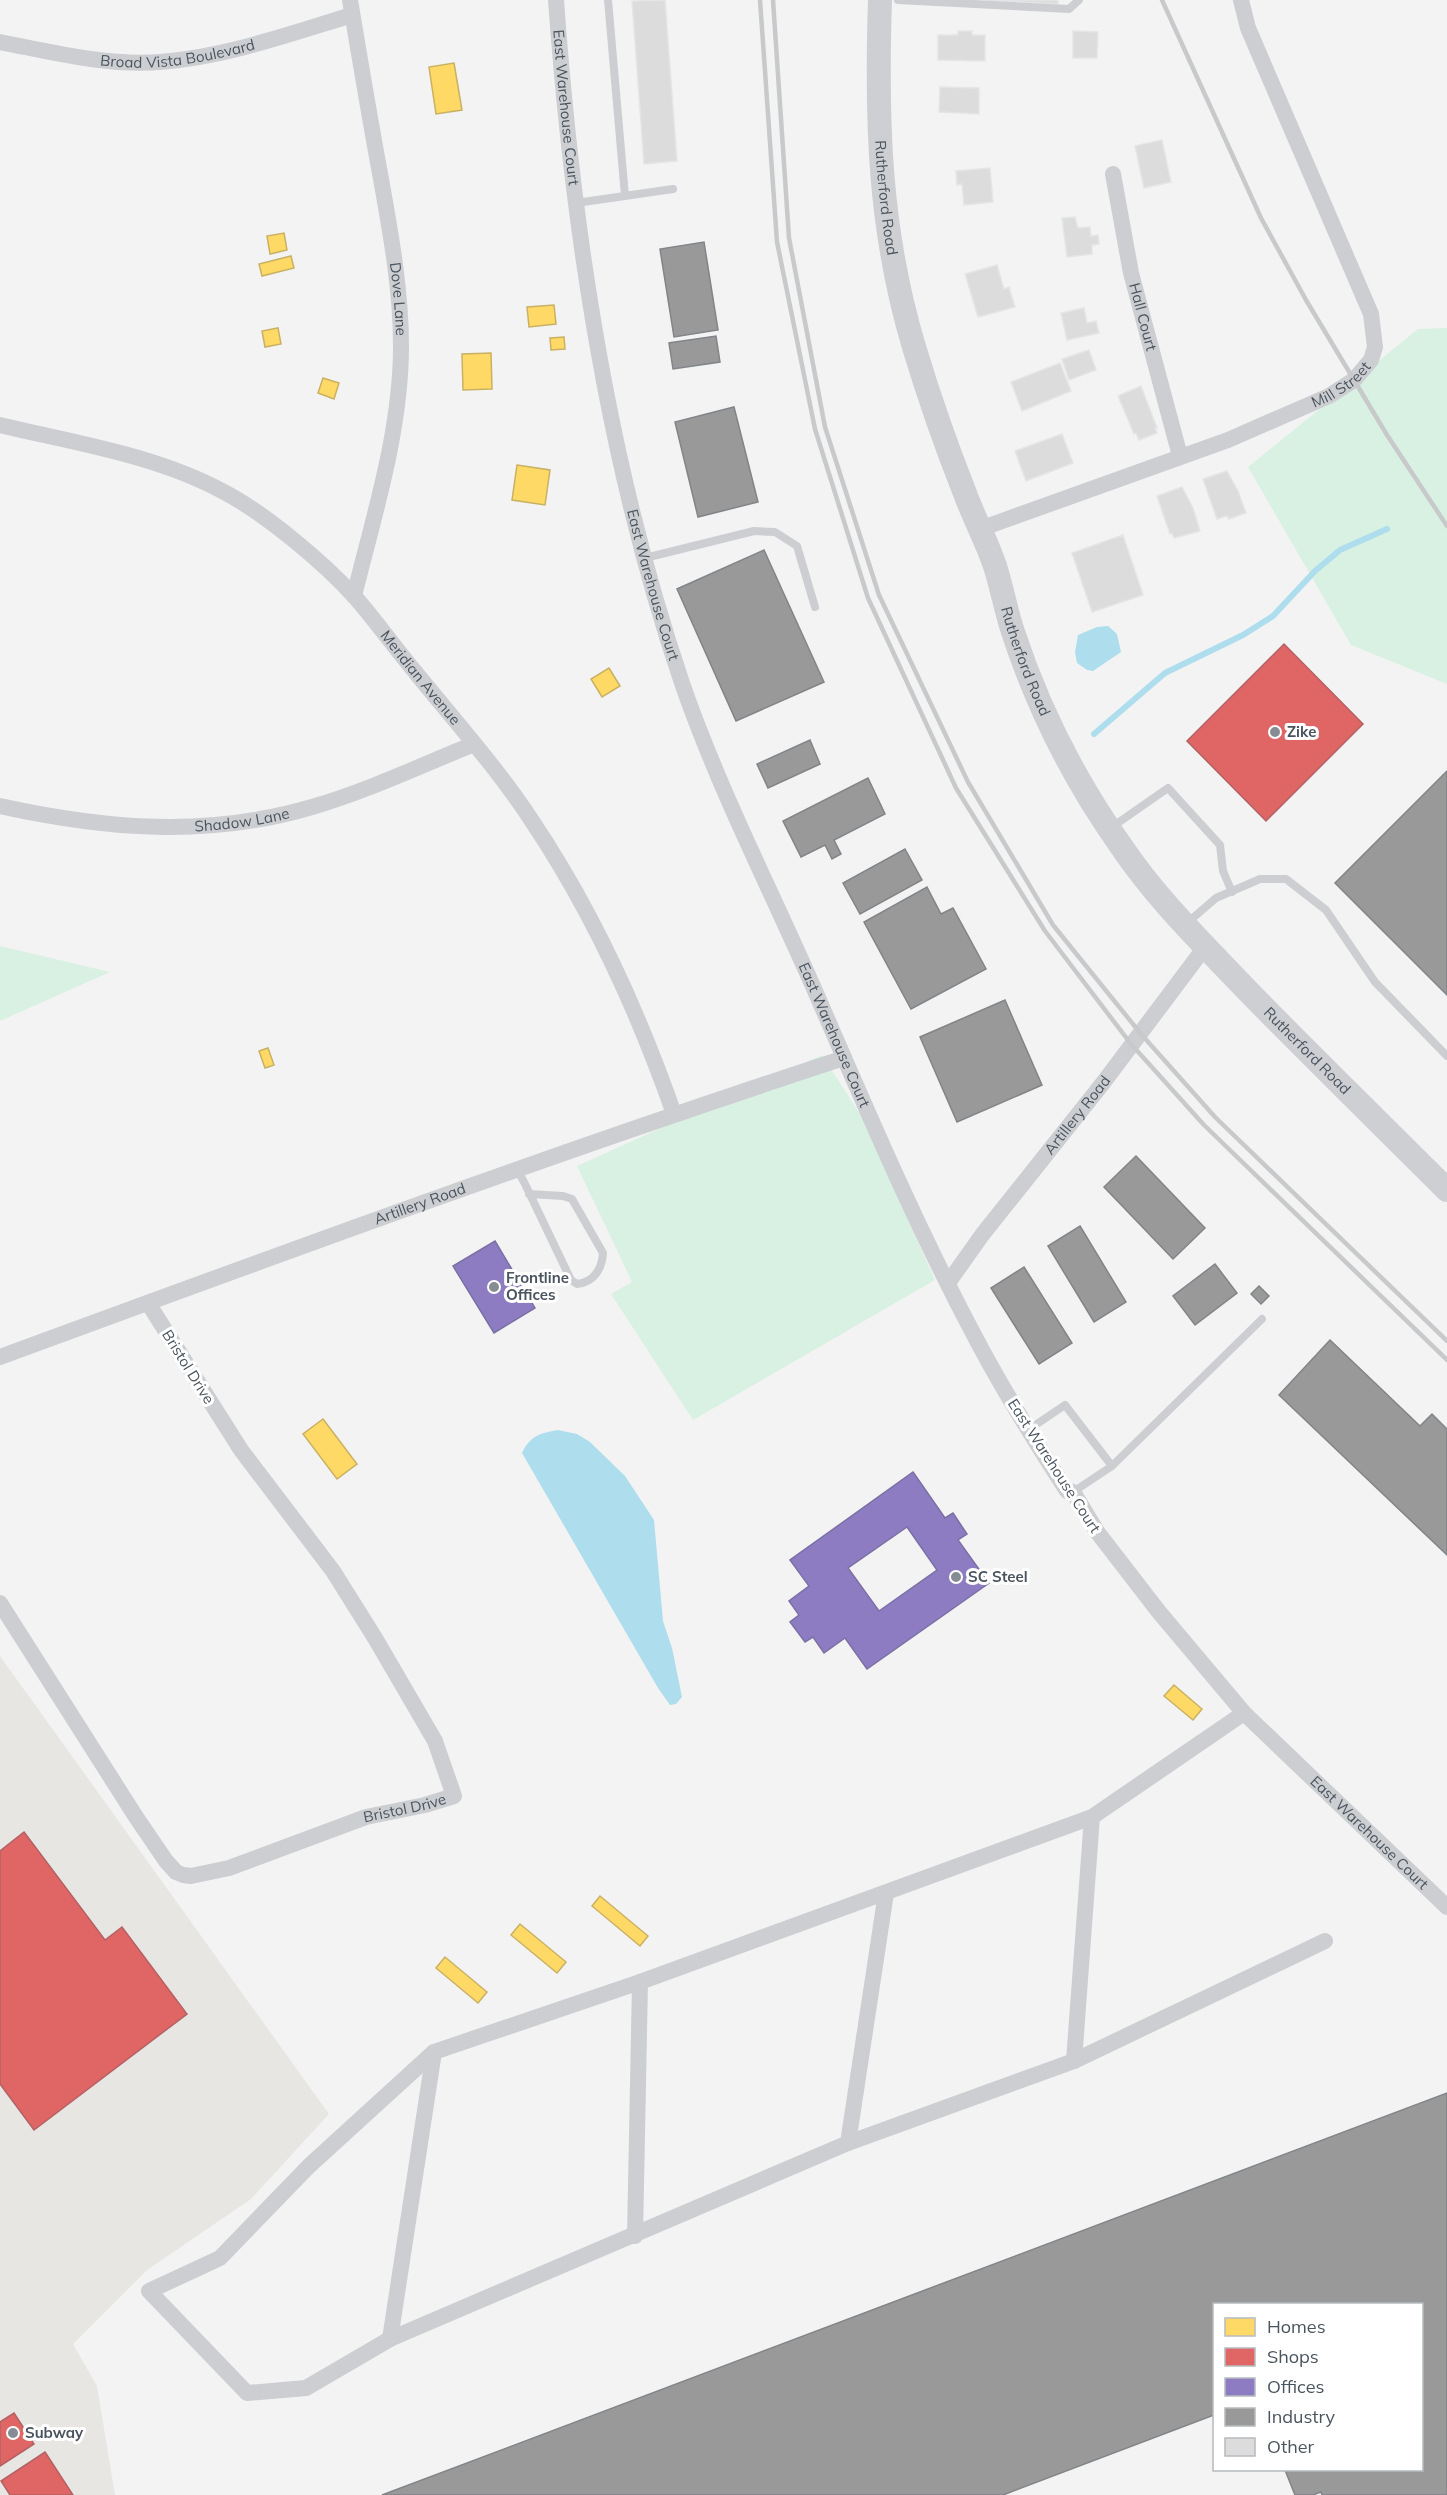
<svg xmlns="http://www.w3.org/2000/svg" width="1447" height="2495" font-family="Mulish,sans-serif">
<rect width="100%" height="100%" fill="#f3f3f3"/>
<!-- commercial -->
<path fill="#e7e6e2" d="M0,1656L329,2114L251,2199L147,2270L73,2344L97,2386L115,2495H0Z"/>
<!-- green -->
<path fill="#d9f1e3" d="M1447,328V684L1351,645L1248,467L1418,329Z
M0,946L110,972L0,1021Z
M822,1055L860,1114L935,1280L693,1420L611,1294L632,1282L577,1166Z"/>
<!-- water -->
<path fill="#aedeed" d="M1108,626L1117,634L1121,652L1093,671L1087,670L1077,663L1075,652L1078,635L1097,627Z
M558,1430L577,1434L590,1442L625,1476L654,1520L663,1621L672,1648L682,1697L676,1704L670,1705L658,1688L522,1453C530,1436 540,1433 558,1430Z"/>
<!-- homes -->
<path fill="#ffd966" stroke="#c9b164" stroke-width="1.5" d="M454,63L462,110L436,114L429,67Z
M284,233L287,250L270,254L267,236Z
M291,256L294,268L262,276L259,264Z
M554,305L556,324L529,327L527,307Z
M278,328L281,344L265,347L262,331Z
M564,337L565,349L551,350L550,338Z
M491,353L492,389L463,390L462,354Z
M323,378L339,383L334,399L318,393Z
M517,465L550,470L545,505L512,500Z
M609,668L620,686L602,697L591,679Z
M268,1048L274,1065L265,1068L259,1051Z
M323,1419L357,1464L337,1479L303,1434Z
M1174,1685L1202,1709L1193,1720L1164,1696Z
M600,1896L648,1936L640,1946L592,1906Z
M520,1924L566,1962L557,1973L511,1935Z
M445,1957L487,1992L478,2003L436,1968Z"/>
<!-- shops -->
<path fill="#e06666" stroke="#b36164" stroke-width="1.5" d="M1284,644L1363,724L1266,821L1187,741Z
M24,1832L105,1940L122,1927L187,2014L34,2130L0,2084V1851Z
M14,2413L34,2444L0,2466V2422Z
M45,2452L73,2495H10L1,2481Z"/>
<!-- offices -->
<path fill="#8e7cc3" stroke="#7a70a5" stroke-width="1.5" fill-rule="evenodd" d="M495,1241L535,1308L494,1333L453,1266Z
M913,1472L945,1518L953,1513L967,1534L958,1540L989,1583L867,1669L845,1638L824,1653L813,1637L805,1642L790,1622L799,1615L789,1601L809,1586L790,1560ZM907,1527L937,1570L879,1611L848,1568Z"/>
<!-- industry -->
<path fill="#999" stroke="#818488" stroke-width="1.5" d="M704,242L718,330L674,337L660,249Z
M716,336L720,362L673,369L669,343Z
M734,407L758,502L698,517L675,422Z
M764,550L824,682L736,721L677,589Z
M810,740L820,764L768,788L757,764Z
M1447,771V995L1335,883Z
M868,778L885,814L834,840L841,854L832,859L825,845L801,857L783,821Z
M905,849L922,880L860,914L843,883Z
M927,887L941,914L953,908L986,969L911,1009L864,922Z
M1005,1000L1042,1085L957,1122L920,1037Z
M1136,1156L1205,1228L1173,1259L1104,1187Z
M1080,1226L1126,1302L1094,1322L1048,1246Z
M1215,1264L1237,1293L1195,1325L1173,1296Z
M1024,1267L1072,1343L1039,1364L991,1288Z
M1259,1286L1269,1296L1261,1304L1251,1294Z
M1330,1340L1420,1426L1432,1414L1447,1429V1555L1279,1395Z
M1447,2093V2495H1322L1321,2492L1313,2495H1295L1285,2470H1422V2304H1214V2415L1003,2495H382Z"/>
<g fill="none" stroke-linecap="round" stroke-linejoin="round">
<!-- stream -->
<path stroke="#aedeed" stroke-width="6" d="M1094,734L1165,673L1243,635L1273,616L1315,571L1340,550L1387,529"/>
</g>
<!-- building -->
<path fill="#dcdcdd" stroke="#e4e5e6" stroke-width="1.5" d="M665,0L677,161L644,164L632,1Z
M985,0H1058V4Z
M958,31H972V35H985V61L938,60V35H958Z
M1073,31L1098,32L1097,58H1073Z
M940,87L979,88V114L939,112Z
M1162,140L1171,182L1144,188L1135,146Z
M990,168L993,202L964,205L962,184L957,185L956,171Z
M1075,217L1078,228L1090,227L1091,236L1098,235L1099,244L1092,245V254L1067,257L1062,218Z
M997,265L1004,289L1009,287L1015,307L978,317L965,274Z
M1084,308L1087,323L1096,321L1099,333L1067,340L1061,313Z
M1089,350L1096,370L1069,380L1062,359Z
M1060,363L1071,391L1022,411L1011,382Z
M1141,386L1157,428H1155L1157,433L1139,440L1136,433L1134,434L1118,396Z
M1062,434L1073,463L1026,481L1015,451Z
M1227,471L1238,491L1246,513L1229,519L1227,516L1217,519L1203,479Z
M1182,487L1193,508L1200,531L1174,538L1172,533L1170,534L1157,496Z
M1123,535L1143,595L1092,612L1072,553Z"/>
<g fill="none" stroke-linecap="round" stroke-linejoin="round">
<!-- lane -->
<path stroke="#ccced1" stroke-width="8" d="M608,0L625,196
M898,0L1069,9L1079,0
M576,203L673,189
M645,558L754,531L775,532L797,546L815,607
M1112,827L1168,788L1220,845L1223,871L1232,892
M1187,923L1216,898L1260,879H1286L1326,910L1375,982L1447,1056
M517,1169L525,1184L571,1280L577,1284C594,1282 602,1269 603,1253L572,1199L563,1196L529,1194
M1028,1430L1065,1405L1112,1466
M1073,1492L1112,1466L1262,1319"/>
<!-- street -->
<g stroke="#ccced1" stroke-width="16">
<path id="s1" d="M350,0C360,60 370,120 381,179C391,235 401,290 401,346C401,431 374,515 354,596"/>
<path id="s2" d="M556,0C572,226 609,468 682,683C718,787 768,884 812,984C863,1101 913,1220 973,1333C1001,1387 1034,1440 1067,1491L1073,1492L1098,1533L1159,1612L1244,1713L1447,1907"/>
<path id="s3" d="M0,42C52,52 106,66 160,62C225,57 290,34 352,15"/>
<path id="s4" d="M1113,174L1131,273L1180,456"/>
<path id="s5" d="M0,425C75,443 156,455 224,492C266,514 323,562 355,597C376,621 395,648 416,673C455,721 498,769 532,821C593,912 638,1011 674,1114"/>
<path id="s6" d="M980,529L1228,440L1329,396L1354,380L1371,360L1375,347L1371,314L1248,28L1241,0"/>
<path id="s7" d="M0,806C105,829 207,838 312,807C367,791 420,766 474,744"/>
<path id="s8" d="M948,1283L982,1235L1103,1083L1205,947"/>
<path id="s9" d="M0,1357C280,1254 560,1151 844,1058"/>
<path id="s10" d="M0,1603L136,1817L166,1861L176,1872L183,1875L191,1876L229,1868L366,1817L425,1805L454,1796L435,1741L375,1638L333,1571L241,1450L148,1303"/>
<path d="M1244,1713L1092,1817L640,1982L434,2052L309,2166L220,2258L149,2291L247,2393L306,2388L390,2339L848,2143L1074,2061L1325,1941"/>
<path d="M1074,2061L1092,1817"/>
<path d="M848,2143L886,1893"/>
<path d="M635,2236L640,1982"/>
<path d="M390,2339L434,2052"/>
</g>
<!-- secondary -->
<path stroke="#cdcfd2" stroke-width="24" id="s11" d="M880,0C876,121 879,230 914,347C929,397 947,448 966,496C975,520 987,542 995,566C1002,588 1006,611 1013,632C1038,708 1075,781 1121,846C1156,898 1200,941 1243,986C1310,1055 1379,1122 1447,1190"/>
<!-- rail -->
<path stroke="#c7c9cb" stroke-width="4.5" d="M760,0L777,242L815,429L868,598L956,788L1045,931L1131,1044L1204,1125L1447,1360
M773,0L789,238L825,427L879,595L968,782L1053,925L1141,1034L1215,1117L1447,1341
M1162,0L1261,218L1306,300L1387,435L1447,526"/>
</g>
<!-- markers -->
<g fill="#858c93" stroke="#fff" stroke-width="2">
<circle cx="1275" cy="732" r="6"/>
<circle cx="494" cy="1287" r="6"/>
<circle cx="956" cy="1577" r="6"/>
<circle cx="13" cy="2433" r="6"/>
</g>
<g text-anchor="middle" stroke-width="6" stroke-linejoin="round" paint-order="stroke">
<!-- street labels -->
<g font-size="15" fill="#4a545f" stroke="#fff">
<text dy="5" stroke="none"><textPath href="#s3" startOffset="180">Broad Vista Boulevard</textPath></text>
<text dy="5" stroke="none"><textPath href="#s2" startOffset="108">East Warehouse Court</textPath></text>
<text dy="5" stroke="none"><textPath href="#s11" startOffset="198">Rutherford Road</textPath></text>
<text dy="5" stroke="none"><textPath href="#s1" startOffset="303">Dove Lane</textPath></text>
<text dy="5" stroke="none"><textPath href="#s4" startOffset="146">Hall Court</textPath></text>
<text dy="5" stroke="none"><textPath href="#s6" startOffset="390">Mill Street</textPath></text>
<text dy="5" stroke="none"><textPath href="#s2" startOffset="594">East Warehouse Court</textPath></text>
<text dy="5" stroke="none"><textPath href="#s11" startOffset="684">Rutherford Road</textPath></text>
<text dy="5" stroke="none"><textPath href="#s5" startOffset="507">Meridian Avenue</textPath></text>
<text dy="5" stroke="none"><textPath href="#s7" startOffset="244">Shadow Lane</textPath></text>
<text dy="5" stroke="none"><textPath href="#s2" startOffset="1080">East Warehouse Court</textPath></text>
<text dy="5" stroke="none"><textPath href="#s11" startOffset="1170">Rutherford Road</textPath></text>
<text dy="5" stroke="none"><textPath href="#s8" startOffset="212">Artillery Road</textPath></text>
<text dy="5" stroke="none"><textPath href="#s9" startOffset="447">Artillery Road</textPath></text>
<text transform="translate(188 1367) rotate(58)" y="5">Bristol Drive</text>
<text transform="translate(1054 1466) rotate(57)" y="5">East Warehouse Court</text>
<text dy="5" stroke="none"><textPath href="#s10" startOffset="562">Bristol Drive</textPath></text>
<text dy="5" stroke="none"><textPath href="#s2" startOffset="2052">East Warehouse Court</textPath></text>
</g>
<!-- poi labels -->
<g font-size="15" font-weight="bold" fill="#4a545f" stroke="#fff" text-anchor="start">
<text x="1287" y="737">Zike</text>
<text x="506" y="1283">Frontline<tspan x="506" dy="17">Offices</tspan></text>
<text x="968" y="1582">SC Steel</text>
<text x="25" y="2438">Subway</text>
</g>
</g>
<!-- legend -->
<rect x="1213" y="2303" width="210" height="168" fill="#ffffff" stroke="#b7bbbf" stroke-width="1.5"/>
<rect x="1225" y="2318" width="30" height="18" fill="#ffd966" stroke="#b7bbbf" stroke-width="1.5"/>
<text x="1267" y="2333" font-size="18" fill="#4a545f">Homes</text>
<rect x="1225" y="2348" width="30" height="18" fill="#e06666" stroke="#b7bbbf" stroke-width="1.5"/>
<text x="1267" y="2363" font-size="18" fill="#4a545f">Shops</text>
<rect x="1225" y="2378" width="30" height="18" fill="#8e7cc3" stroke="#b7bbbf" stroke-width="1.5"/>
<text x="1267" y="2393" font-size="18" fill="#4a545f">Offices</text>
<rect x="1225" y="2408" width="30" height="18" fill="#999999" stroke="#b7bbbf" stroke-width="1.5"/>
<text x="1267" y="2423" font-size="18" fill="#4a545f">Industry</text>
<rect x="1225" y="2438" width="30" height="18" fill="#dcdcdd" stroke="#b7bbbf" stroke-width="1.5"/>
<text x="1267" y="2453" font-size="18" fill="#4a545f">Other</text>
</svg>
